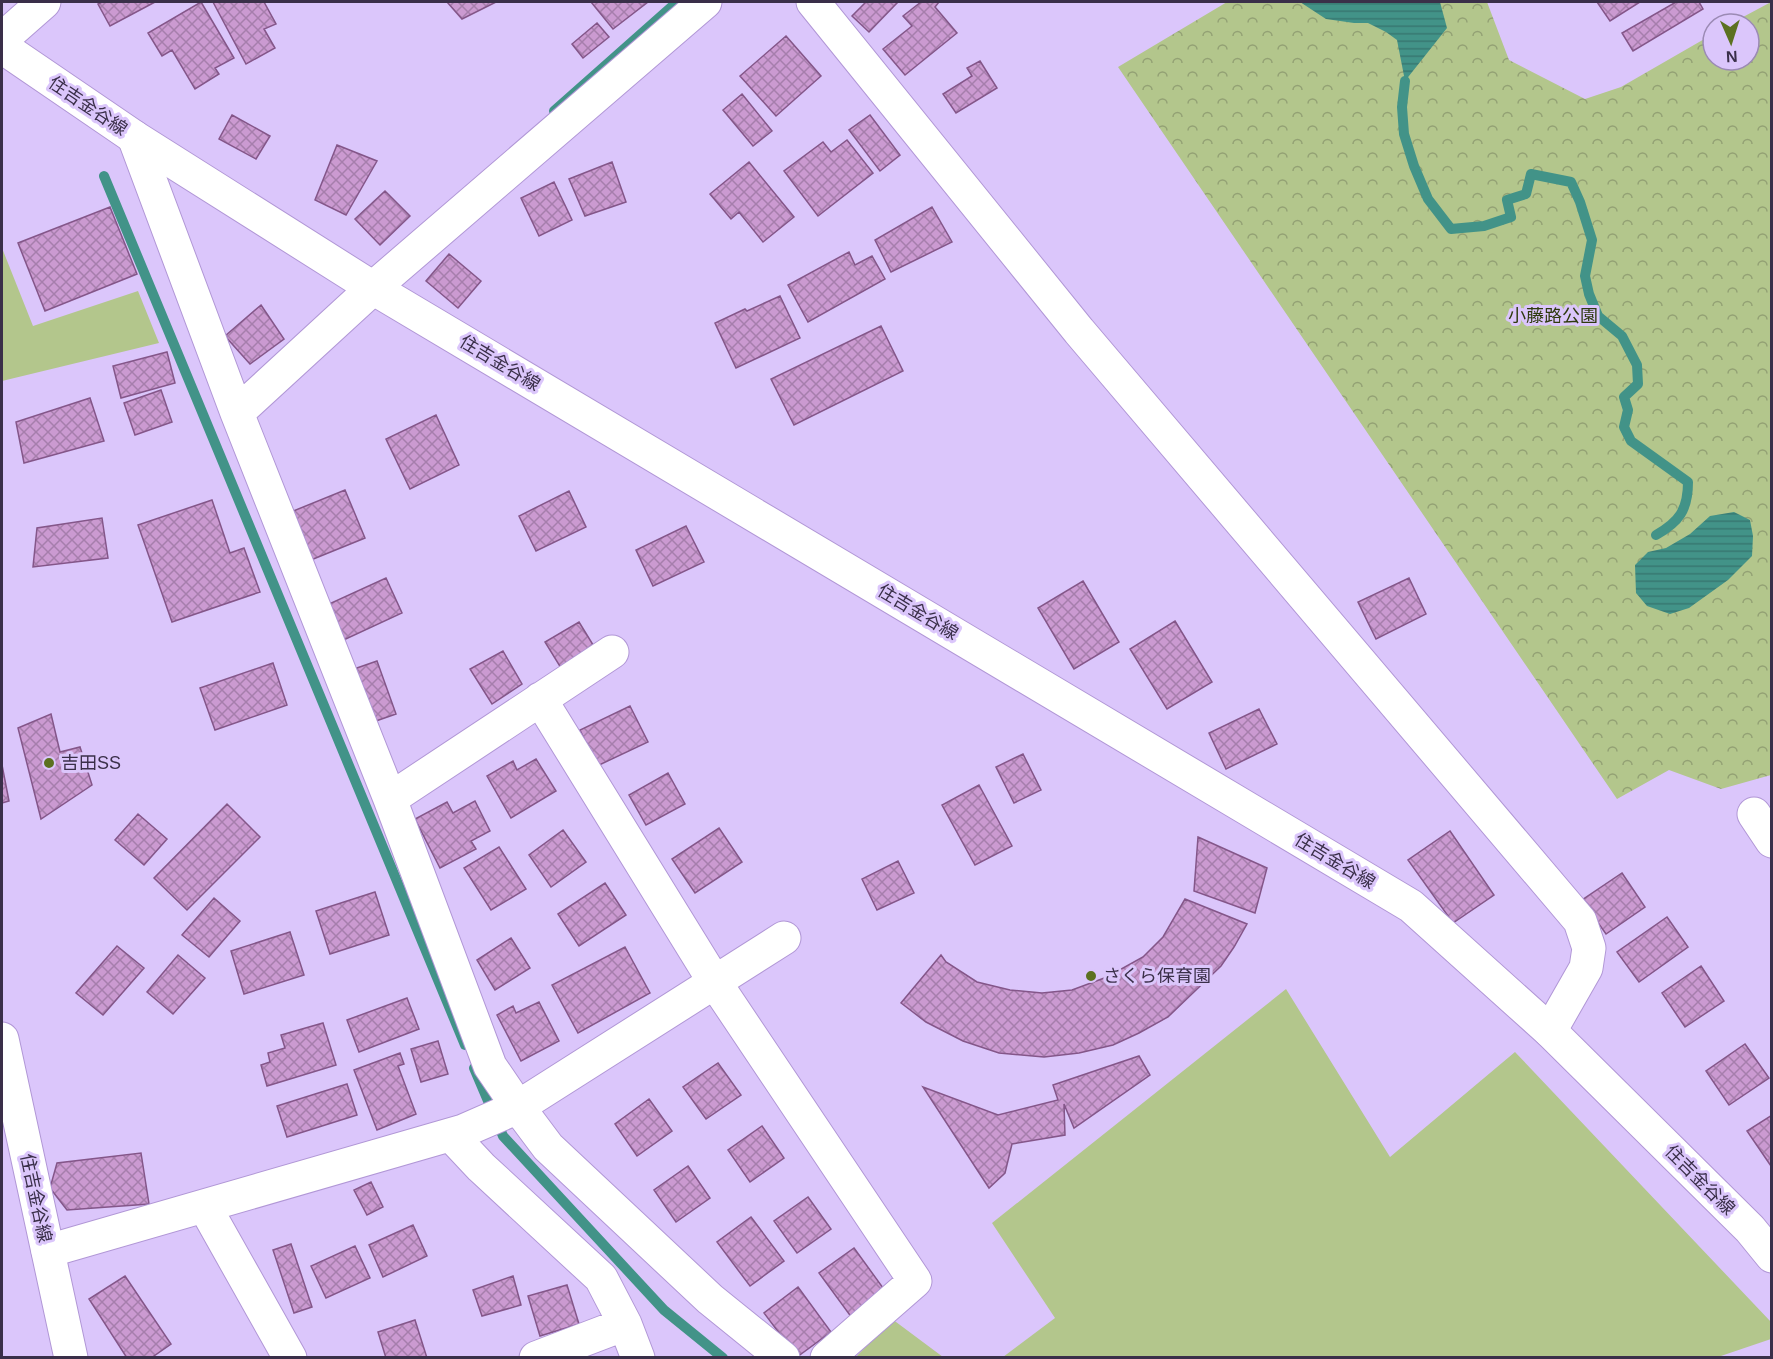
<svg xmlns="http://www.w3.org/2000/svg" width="1773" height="1359" font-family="Arial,'Noto Sans JP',sans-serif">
<defs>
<pattern id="forest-crowns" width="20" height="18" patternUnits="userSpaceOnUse" patternTransform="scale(1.5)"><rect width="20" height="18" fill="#b3c68c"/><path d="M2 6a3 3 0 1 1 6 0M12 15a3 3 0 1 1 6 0" fill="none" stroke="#93a174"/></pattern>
<pattern id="water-rules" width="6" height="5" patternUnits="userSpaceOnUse" patternTransform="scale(1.5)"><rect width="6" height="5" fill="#429388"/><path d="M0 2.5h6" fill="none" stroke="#387871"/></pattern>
<pattern id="building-cross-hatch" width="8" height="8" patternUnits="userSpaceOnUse" patternTransform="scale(1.5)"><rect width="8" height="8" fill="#cb9ad1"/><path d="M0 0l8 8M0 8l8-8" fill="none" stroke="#a67eac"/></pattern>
</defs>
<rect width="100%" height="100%" fill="#dbc6fb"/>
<!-- grass -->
<path fill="#b3c68c" d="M2,248L33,326L138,291L159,343L2,381Z
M1286,989L1390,1157L1515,1052L1771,1322V1339L1715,1358L1003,1357L1055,1318L992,1223Z
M892,1319L943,1357L855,1358Z"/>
<!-- forest -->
<path fill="url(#forest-crowns)" d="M1227,2H1487L1509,60L1585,99L1621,87L1713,34V60H1749V24H1730L1771,2V775L1721,789L1669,770L1617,799L1118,67Z"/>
<!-- water -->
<path fill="url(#water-rules)" d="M1300,2H1440L1447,28L1405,81L1397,40L1386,32L1368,23H1354L1326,19Z
M1734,512L1750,520L1753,536L1752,556L1728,580L1689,608L1670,614L1647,606L1636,593L1635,565L1648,552L1666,548L1690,534L1710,516Z"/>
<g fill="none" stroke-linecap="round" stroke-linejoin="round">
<!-- stream -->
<path stroke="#429388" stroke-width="10" d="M1405,81L1402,107L1404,134L1414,166L1428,199L1451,229L1484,226L1511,217L1507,200L1526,194L1531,174L1571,182L1580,202L1592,240L1585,276L1589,294L1598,316L1622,336L1637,365L1638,384L1624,397L1628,410L1624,427L1631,441L1688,482C1688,510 1679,522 1656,535
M554,111L677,2
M104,176L465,1045
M474,1068L503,1136L664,1310L723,1358"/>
</g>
<!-- building -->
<path fill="url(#building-cross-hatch)" stroke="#845689" stroke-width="1.5" d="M102,2H155L110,26L98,4Z
M201,2L234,58L215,68L219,74L195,89L172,50L162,56L148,33Z
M213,2H264L276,24L264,29L275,48L246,64Z
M447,2H496L462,19Z
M591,2H648L613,29Z
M866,2H898L869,32L852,16Z
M921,2H939L935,7L957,33L905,75L883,49L912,26L903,16Z
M1597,2H1640L1610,21Z
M1676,2H1699L1703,9L1633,51L1622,33Z
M597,23L609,37L583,58L572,44Z
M786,36L821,76L776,116L740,76Z
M980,61L997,88L956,113L943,94L972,76L967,68Z
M742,94L772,131L753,146L723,110Z
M232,115L270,136L256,159L219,139Z
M870,115L900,155L880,171L849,130Z
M847,140L873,173L818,216L784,171L823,142L831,152Z
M337,145L377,161L346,215L315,200Z
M612,162L626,202L585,216L569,179Z
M749,162L794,217L763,242L739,212L731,219L710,194Z
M554,182L572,220L539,236L521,198Z
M385,191L410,216L380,245L355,219Z
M110,207L137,274L45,311L18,243Z
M932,207L952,242L891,272L875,240Z
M849,252L855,265L872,256L885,279L808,322L788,285Z
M449,254L481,281L458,308L426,281Z
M780,296L800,338L736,368L715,323L745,309L747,311Z
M261,305L284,339L250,364L225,336Z
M881,326L903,371L794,425L771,379Z
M167,352L175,383L121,398L113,366Z
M161,390L172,422L135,435L124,403Z
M90,398L104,441L24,463L16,422Z
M436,415L459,465L410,489L386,439Z
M345,490L365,538L306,562L286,514Z
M569,491L586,527L536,551L519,516Z
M212,500L230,553L244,548L260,592L172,622L138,525Z
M102,518L108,558L33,567L37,528Z
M686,526L704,562L653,586L636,550Z
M386,578L402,613L335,644L318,609Z
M1409,578L1426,614L1376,639L1358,602Z
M1083,581L1119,642L1074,669L1038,608Z
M1175,621L1212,682L1167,709L1130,649Z
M579,622L595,648L561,668L545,642Z
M503,651L522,684L492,704L470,669Z
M377,661L396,714L373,722L354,669Z
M273,663L287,705L215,730L200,688Z
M630,706L648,742L597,766L580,730Z
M1259,709L1277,744L1226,769L1209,733Z
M51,714L60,752L80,747L92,785L41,819L18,728Z
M1023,754L1041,790L1014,803L996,767Z
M536,759L556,791L511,818L487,776L513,761L517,770Z
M2,765L9,801L2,803Z
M668,773L685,804L646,825L629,795Z
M979,785L1012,846L975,865L942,805Z
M475,801L490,831L471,841L476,849L440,868L415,819L447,802L453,813Z
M227,804L260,837L187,910L154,878Z
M138,814L167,839L144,865L115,840Z
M719,828L742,862L695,893L672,859Z
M563,830L586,862L551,887L529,855Z
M1450,831L1494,895L1453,923L1408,860Z
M1198,837L1267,868L1255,913L1194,891Z
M499,847L526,889L491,910L464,868Z
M898,861L914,893L877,910L862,879Z
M1622,873L1645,907L1606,934L1582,900Z
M605,883L626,915L579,946L558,914Z
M375,892L389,935L330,954L316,911Z
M214,898L240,921L209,957L182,935Z
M1185,899L1247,924L1234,947L1221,966L1168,1017L1139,1033L1113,1045L1079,1053L1044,1057L999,1053L963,1041L926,1022L901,1003L941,955L946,962L977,982L1010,990L1042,993L1072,990L1107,977L1143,957L1163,937Z
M1667,917L1688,947L1639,982L1617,952Z
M290,932L304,975L244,994L231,951Z
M511,938L530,968L495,990L477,960Z
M117,946L144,968L103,1015L76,993Z
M625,947L650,993L578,1033L552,985Z
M178,955L205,978L173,1014L147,992Z
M1701,966L1724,1001L1685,1027L1662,993Z
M407,998L419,1029L359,1052L347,1020Z
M539,1002L559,1041L521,1061L497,1015L513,1006L516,1013Z
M323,1023L336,1065L267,1086L261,1065L270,1062L268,1053L285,1048L281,1035Z
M438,1041L448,1074L421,1082L411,1049Z
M1745,1044L1769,1078L1729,1105L1706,1071Z
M400,1053L404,1064L398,1066L416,1114L377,1130L354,1070Z
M1139,1056L1150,1075L1074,1128L1064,1104L1065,1135L1012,1144L1005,1173L989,1188L923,1087L998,1115L1058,1100L1053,1085Z
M718,1063L741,1095L706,1119L683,1087Z
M347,1084L357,1115L287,1137L277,1106Z
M649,1099L672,1131L637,1156L615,1124Z
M1772,1115V1165L1771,1166L1747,1131Z
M762,1126L784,1158L750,1182L728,1150Z
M141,1153L149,1204L67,1210L50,1188L57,1163Z
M688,1166L710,1198L676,1222L654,1190Z
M371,1182L383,1207L367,1215L354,1190Z
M808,1197L831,1229L797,1253L774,1221Z
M751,1217L784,1261L750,1286L717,1242Z
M413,1225L427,1256L383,1277L369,1245Z
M291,1244L312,1307L294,1313L273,1250Z
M355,1246L370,1278L326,1298L311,1266Z
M854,1248L886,1292L852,1318L819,1273Z
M125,1276L171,1344L151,1358H127L89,1299Z
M513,1276L521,1305L482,1316L473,1290Z
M567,1285L579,1324L540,1336L528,1296Z
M798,1287L831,1332L797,1357L764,1313Z
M415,1320L427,1358H386L378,1332Z"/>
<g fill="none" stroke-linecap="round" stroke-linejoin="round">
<!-- street casing -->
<g stroke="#b197d6" stroke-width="35">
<path id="street" d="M813,2L1079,331L1580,921L1589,948L1586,968L1550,1031
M2,39L44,2
M134,137L237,413L390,799L490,1066L518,1107L548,1147L710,1299L783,1358
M237,413L373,288L705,2
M540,699L714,981L915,1281L827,1358
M390,799L612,652
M1754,814L1772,841
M451,1135L481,1167L601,1278L625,1324L638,1358
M205,1207L290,1358
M48,1251L463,1131L518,1107L784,938
M536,1358L625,1324"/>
</g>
<!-- secondary casing -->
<g stroke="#b197d6" stroke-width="35">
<path id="secondary" d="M2,47L134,137L373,288L1411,906L1550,1031L1750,1229L1772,1256
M2,1039L71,1358"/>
</g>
<!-- street -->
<use href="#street" stroke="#fff" stroke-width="33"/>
<!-- secondary -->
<use href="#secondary" stroke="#fff" stroke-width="33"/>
</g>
<!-- markers -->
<g fill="#5c7120" stroke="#dbc6fb" stroke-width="2">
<circle cx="49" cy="763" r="6"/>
<circle cx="1091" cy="976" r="6"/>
</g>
<g text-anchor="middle" stroke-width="6" stroke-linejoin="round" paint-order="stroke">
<!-- street labels -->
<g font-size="18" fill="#3a2f49" stroke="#dbc6fb">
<text transform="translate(88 106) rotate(34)" y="6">住吉金谷線</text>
<text transform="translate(500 363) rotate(31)" y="6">住吉金谷線</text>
<text transform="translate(918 612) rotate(31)" y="6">住吉金谷線</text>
<text transform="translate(1335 861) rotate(31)" y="6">住吉金谷線</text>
<text transform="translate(1700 1180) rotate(45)" y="6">住吉金谷線</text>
<text transform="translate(36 1198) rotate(78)" y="6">住吉金谷線</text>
</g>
<!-- park labels -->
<g font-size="18" fill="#2e3a0e" stroke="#dbc6fb">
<text x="1553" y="322">小藤路公園</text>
</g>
<!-- poi labels -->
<g font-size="18" fill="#3a2f49" stroke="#dbc6fb" text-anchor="start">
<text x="61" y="769">吉田SS</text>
<text x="1103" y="982">さくら保育園</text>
</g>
</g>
<!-- border -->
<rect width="1773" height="1359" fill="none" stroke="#3a2f49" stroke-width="6"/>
<!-- north arrow -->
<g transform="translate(1731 42) rotate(177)"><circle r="28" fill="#dbc6fb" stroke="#9b8ab4" stroke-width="1.5"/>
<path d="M0-4.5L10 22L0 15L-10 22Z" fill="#5c7120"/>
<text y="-9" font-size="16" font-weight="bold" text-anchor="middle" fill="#3a2f49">N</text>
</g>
</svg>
